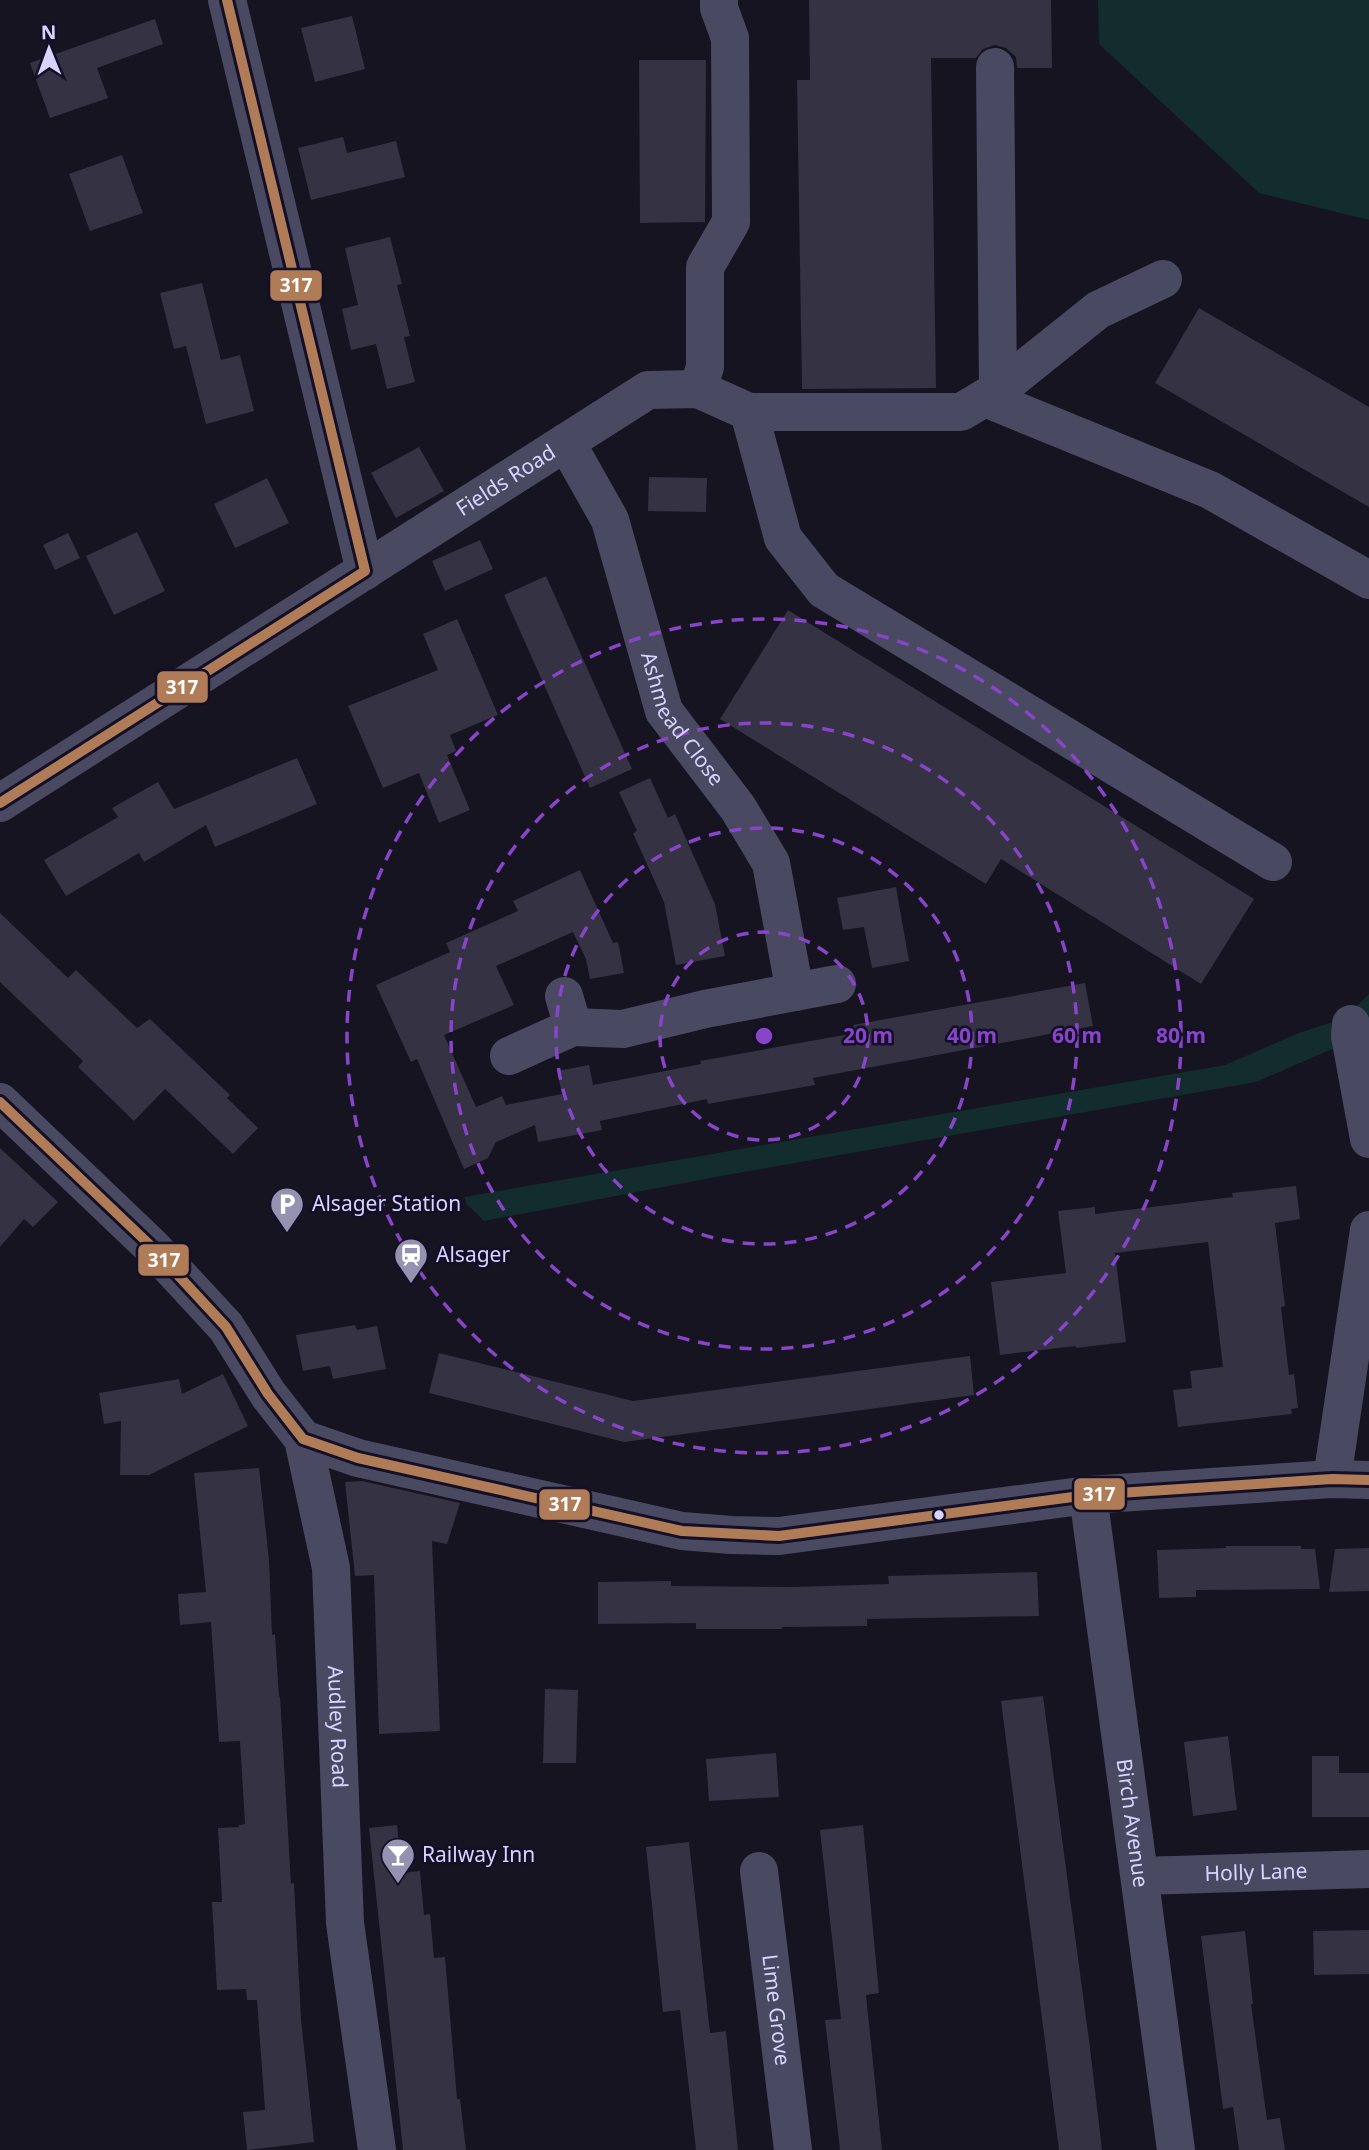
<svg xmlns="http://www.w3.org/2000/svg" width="1369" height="2150" font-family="'Noto Sans',sans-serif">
<rect width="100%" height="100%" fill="#161421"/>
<!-- green -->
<path fill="#132c2d" d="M1098,0H1369V220L1259,193L1099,44Z
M1369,994V1033L1256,1082L732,1174L484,1221L467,1204L464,1197L1225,1065L1299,1033L1345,1018Z"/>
<!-- building -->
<path fill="#343243" d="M809,0H1051L1052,68H1017L1016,57L1006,48L995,45L983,49L976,58H931L936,388L802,389L797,80H810Z
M352,16L365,69L315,82L301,28Z
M155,19L163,44L97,68L108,98L50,118L30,63Z
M639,60H706L705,222L640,223Z
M343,137L347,153L396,141L405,177L311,200L298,148Z
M122,155L143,213L90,231L69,174Z
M390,237L402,284L397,285L410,336L404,337L415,382L387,389L376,344L351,350L342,309L358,305L345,248Z
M202,283L221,360L240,355L254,411L206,424L186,346L174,349L160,293Z
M1199,308L1369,407V507L1155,383Z
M419,447L444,491L396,518L371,473Z
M649,477L707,478L706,512L648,511Z
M267,478L289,523L235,548L214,504Z
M137,532L165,591L114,615L86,556Z
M68,533L80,558L55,570L43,545Z
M480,540L493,569L445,591L432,561Z
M546,576L632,769L590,788L504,595Z
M788,610L1254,899L1201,984L1001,859L986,884L720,719Z
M457,619L498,715L450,735L456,751L447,755L470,810L439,823L419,773L383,788L348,706L438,670L423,634Z
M297,758L317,804L215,847L206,825L144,862L139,853L66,896L44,860L118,817L112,808L158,782L174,809Z
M650,778L668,818L675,814L715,904L725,956L676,965L664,902L633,833L637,831L619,792Z
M580,870L613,943L618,942L624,973L590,979L586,959L573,932L496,966L514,1005L444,1035L476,1107L502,1096L506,1105L562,1094L557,1071L589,1065L593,1085L701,1064L700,1061L855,1033L853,1025L1085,983L1093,1026L813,1078L815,1085L708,1104L707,1099L600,1121L602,1130L538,1142L535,1125L496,1142L488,1158L464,1169L417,1059L411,1062L376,985L450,952L446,943L518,911L513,901Z
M896,887L909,961L872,968L864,927L843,930L837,898Z
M0,913L68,978L76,970L137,1028L150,1019L230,1095L227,1098L258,1128L233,1154L165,1089L134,1121L78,1067L83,1061L0,982Z
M0,1148L58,1202L33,1227L24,1219L0,1247Z
M1296,1186L1300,1219L1275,1223L1285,1306L1281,1307L1289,1375L1294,1374L1298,1408L1291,1409L1292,1414L1178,1427L1173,1390L1192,1388L1190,1371L1223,1367L1208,1242L1115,1253L1126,1342L1076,1348V1346L1000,1355L991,1282L1066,1273L1058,1211L1095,1207V1214L1233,1197L1232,1193Z
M355,1325L357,1330L377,1326L386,1369L333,1379L330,1366L303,1371L296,1335Z
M439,1353L633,1401L970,1356L974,1395L624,1442L429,1393Z
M223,1374L248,1426L149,1475H120L121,1421L104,1424L99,1393L179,1379L182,1394Z
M259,1468L269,1560L272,1635L275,1634L279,1697L280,1696L291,1884L294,1883L301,2019L314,2142L247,2150L243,2112L265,2110L257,2000H247L246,1989L217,1990L212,1902H222L218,1828L239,1827V1825L245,1824L240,1741L219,1742L211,1622L180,1625L178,1594L206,1592L194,1473Z
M362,1481L460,1503L447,1544L432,1541L440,1731L379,1734L374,1575L355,1576L345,1482Z
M1226,1546H1301V1549H1315L1320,1589L1196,1590V1597L1159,1598L1157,1550L1226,1548Z
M1369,1548V1591L1329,1592L1335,1549Z
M1037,1572L1039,1616L867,1619V1626L782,1627V1629H696V1623L598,1624V1582L671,1581V1586L793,1587L889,1584L888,1576Z
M545,1689L578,1690L576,1763H543Z
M1043,1696L1090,2048L1102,2150H1059L1013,1794L1001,1701Z
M1228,1736L1237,1810L1193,1816L1184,1742Z
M776,1753L779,1797L709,1801L706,1759Z
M1312,1756H1339V1773H1369V1817H1312Z
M397,1825L402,1873L420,1871L424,1915L430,1914L434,1958L445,1957L457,2099H460L466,2150H403L369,1828Z
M863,1825L879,1993L866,1995L882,2150H840L825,2020L841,2019L820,1830Z
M689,1842L710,2033L726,2031L738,2150H696L680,2010L663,2012L646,1847Z
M1369,1930V1974L1314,1975L1313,1931Z
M1245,1931L1253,2004H1251L1267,2120L1280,2118L1285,2150H1239L1233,2107L1223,2109L1201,1936Z"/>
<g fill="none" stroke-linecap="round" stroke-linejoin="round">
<!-- minor -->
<g stroke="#4a4962" stroke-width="38">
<path d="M227,0L365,571"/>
<path d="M995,67L998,390"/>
<path d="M698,389L705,367V267L731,222L730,38L719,8V0"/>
<path d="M985,398L1210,490L1369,580"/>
<path d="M749,412H961L998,390L1098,310L1163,279"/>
<path id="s1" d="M566,442L610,520L664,711L738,808L771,863L795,992"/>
<path id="s2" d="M0,803L648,390L698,389L749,412L783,538L824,590L1273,862"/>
<path d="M564,996L573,1027"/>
<path d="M1351,1024L1350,1036L1369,1139"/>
<path d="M509,1056L573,1027L623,1029L705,1009L837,984"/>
<path id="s3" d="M0,1102L151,1246L202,1301L226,1327L268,1394L303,1439L331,1568L345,1923L377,2150"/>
<path d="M303,1439L358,1458L682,1531L731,1535L779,1536L1088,1495L1332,1479L1369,1480"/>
<path d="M1332,1479L1369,1230"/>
<path id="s4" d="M1088,1495L1176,2150"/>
<path id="s5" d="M759,1871L793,2150"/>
<path id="s6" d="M1140,1876L1369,1869"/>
</g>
<!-- bus-1 casing -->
<g stroke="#130f26" stroke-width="16">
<path id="bus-1" d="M227,0L365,571
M0,803L365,571
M0,1102L151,1246L226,1327L268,1394L303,1439
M303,1439L358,1458L682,1531L779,1536L1088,1495L1332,1479L1369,1480"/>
</g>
<!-- bus-1 -->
<use href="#bus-1" stroke="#b07c57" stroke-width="10"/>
</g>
<!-- distance rings -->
<g fill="none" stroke="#8945c9" stroke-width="3.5" stroke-dasharray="12 9">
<circle cx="764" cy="1036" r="104"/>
<circle cx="764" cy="1036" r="208"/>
<circle cx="764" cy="1036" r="313"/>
<circle cx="764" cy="1036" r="417"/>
</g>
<!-- icons -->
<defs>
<g id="parking-pin" transform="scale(1.75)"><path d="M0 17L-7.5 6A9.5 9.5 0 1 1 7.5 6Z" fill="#9591b1" stroke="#130f26"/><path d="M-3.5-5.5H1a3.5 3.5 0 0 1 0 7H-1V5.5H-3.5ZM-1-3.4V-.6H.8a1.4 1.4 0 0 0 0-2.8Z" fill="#fff"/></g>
<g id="station-pin" transform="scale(1.75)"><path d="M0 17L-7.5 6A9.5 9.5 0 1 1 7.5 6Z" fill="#9591b1" stroke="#130f26"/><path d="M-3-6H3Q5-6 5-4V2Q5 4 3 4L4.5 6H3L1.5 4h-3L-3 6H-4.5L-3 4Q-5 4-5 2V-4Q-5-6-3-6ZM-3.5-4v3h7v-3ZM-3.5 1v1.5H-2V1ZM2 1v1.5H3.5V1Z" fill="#fff"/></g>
<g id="bar-pin" transform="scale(1.75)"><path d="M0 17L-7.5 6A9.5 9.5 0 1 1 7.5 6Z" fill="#9591b1" stroke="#130f26"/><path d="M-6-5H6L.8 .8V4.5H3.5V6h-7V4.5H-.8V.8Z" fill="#fff"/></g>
</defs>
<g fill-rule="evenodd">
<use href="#parking-pin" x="287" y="1204"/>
<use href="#station-pin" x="411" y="1255"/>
<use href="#bar-pin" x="398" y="1855"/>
</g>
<!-- markers -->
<circle fill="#d9d4ff" stroke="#130f26" stroke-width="2.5" cx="939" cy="1515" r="6"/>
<g text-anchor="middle" stroke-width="5" stroke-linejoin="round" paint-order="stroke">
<!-- street labels -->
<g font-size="21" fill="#d9d4ff" stroke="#130f26">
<text dy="7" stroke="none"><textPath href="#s2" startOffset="600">Fields Road</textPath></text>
<text dy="7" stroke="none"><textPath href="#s1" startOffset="303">Ashmead Close</textPath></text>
<text dy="7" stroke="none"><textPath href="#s3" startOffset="746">Audley Road</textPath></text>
<text dy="7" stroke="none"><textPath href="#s4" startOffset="331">Birch Avenue</textPath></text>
<text dy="7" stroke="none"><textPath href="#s6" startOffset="116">Holly Lane</textPath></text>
<text dy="7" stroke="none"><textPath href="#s5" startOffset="140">Lime Grove</textPath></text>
</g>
<!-- poi labels -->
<g font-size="21" fill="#d9d4ff" stroke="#130f26" text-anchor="start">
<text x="312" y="1211">Alsager Station</text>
<text x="436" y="1262">Alsager</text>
<text x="422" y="1862">Railway Inn</text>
</g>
</g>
<circle cx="764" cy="1036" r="10" fill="#8945c9" stroke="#130f26" stroke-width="3.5"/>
<g font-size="21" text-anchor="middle" font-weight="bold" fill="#8945c9" stroke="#130f26" stroke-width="5" stroke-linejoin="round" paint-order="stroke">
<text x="868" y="1043">20 m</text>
<text x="972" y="1043">40 m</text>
<text x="1077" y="1043">60 m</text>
<text x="1181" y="1043">80 m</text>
</g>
<g stroke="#130f26" stroke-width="2.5">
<rect x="269" y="269" width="54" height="33" rx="7" fill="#b07c57"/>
<rect x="156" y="670" width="53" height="34" rx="7" fill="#b07c57"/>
<rect x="137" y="1243" width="53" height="34" rx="7" fill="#b07c57"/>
<rect x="1073" y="1477" width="53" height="34" rx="7" fill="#b07c57"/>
<rect x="538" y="1488" width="53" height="33" rx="7" fill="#b07c57"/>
</g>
<g font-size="19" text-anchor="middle" font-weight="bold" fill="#fff">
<text x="296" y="292">317</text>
<text x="182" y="694">317</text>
<text x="164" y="1267">317</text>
<text x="1099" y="1501">317</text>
<text x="565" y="1511">317</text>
</g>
<!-- north arrow -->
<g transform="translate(49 49) rotate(359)" stroke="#130f26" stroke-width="5" paint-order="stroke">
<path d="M0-5L12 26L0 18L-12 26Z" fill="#d9d4ff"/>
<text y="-10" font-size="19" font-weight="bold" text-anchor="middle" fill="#d9d4ff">N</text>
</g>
</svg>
